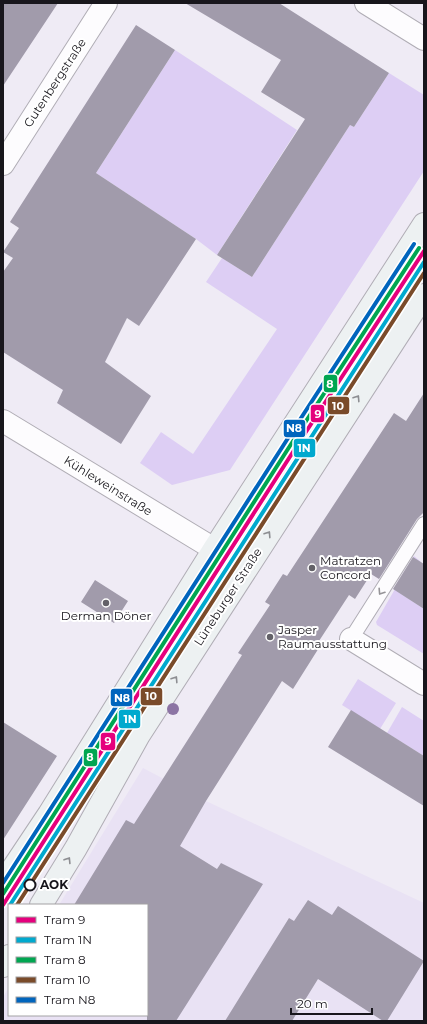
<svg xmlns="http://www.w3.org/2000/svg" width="427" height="1024" font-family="Montserrat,sans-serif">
<rect width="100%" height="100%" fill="#efebf5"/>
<!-- built -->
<path fill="#e9e2f4" d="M143,768L206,801L424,903V1021H3V997L9,987V1015H147V905H59Z"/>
<!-- green -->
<path fill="#ddcef4" d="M175,50L297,130L217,255L196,239L96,173Z
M389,73L424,95V171L230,470L172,485L140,463L161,432L193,454L277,329L206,282L222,258L252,277L350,125L354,127Z
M414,556L421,562L400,593L424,609V654L377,625L376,622Z
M358,679L396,703L380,729L342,705Z
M402,707L424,721V756L387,733Z"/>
<!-- building -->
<path fill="#a19bab" d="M3,3H58L3,86Z
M185,3H279L389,73L354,127L350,125L252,277L217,255L305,119L261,92L281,60Z
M136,25L175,50L96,173L196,239L139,326L127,318L105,362L151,396L121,444L57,403L63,390L3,352V272L13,258L3,252L19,228L10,222Z
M424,393V512L417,519L379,579L371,574L355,599L349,595L319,641L322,643L293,689L282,681L206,801L180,846L217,869L221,863L263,884L176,1021H147V905H74L126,820L134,824L242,655L238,653L270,605L265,602L283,574L287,576L394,413L406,421Z
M413,557L424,564V609L393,589Z
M95,580L128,601L114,623L81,602Z
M351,710L424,756V806L328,747Z
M3,722L57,756L3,840Z
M308,900L332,915L338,906L424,961L387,1021H383L318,979L292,1021H225L289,918L294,921Z"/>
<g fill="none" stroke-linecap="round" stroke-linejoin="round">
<!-- lane casing -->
<g stroke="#b0adb5" stroke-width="16">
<path id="lane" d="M351,639L424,524"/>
</g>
<!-- street casing -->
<g stroke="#b0adb5" stroke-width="24">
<path id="street" d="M366,3L424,39
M3,164L106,3
M3,421L214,549
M351,639L424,684"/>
</g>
<!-- secondary casing -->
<g stroke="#b0adb5" stroke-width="24">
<path id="secondary" d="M3,883L49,814L214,549L424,224
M41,905L76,848L139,735L424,295
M3,966L9,956"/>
</g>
<!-- lane -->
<use href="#lane" stroke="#fdfcfe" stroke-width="14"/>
<!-- street -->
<use href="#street" stroke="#fdfcfe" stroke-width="22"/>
<!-- secondary -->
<use href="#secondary" stroke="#edf1f2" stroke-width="22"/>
<!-- tram-1 casing -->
<g stroke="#fff" stroke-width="7">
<path id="tram-1" d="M3,905L300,441L424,251"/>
</g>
<!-- tram-2 casing -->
<g stroke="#fff" stroke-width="7">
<path id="tram-2" d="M10,905L424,262"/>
</g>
<!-- tram-3 casing -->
<g stroke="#fff" stroke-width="7">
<path id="tram-3" d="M3,894L295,438L419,248"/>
</g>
<!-- tram-4 casing -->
<g stroke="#fff" stroke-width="7">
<path id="tram-4" d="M17,905L424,273"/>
</g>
<!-- tram-5 casing -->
<g stroke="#fff" stroke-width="7">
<path id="tram-5" d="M3,883L290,435L414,244"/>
</g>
<!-- tram-1 -->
<use href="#tram-1" stroke="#e5007d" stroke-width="4"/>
<!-- tram-2 -->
<use href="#tram-2" stroke="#00a9ce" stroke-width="4"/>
<!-- tram-3 -->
<use href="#tram-3" stroke="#00a651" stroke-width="4"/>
<!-- tram-4 -->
<use href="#tram-4" stroke="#7a4b2a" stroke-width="4"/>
<!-- tram-5 -->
<use href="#tram-5" stroke="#0065bd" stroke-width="4"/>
</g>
<!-- trees -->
<circle fill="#8c74a4" cx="173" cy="709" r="6"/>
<!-- one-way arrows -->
<defs><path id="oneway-chevron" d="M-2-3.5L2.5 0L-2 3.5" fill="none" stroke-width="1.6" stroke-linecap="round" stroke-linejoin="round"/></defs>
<g stroke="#8d8e92">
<use href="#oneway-chevron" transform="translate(357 398) rotate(-57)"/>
<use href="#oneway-chevron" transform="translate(268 534) rotate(-57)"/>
<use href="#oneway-chevron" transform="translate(175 679) rotate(-57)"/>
<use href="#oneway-chevron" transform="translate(68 860) rotate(-58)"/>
</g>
<use stroke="#969498" href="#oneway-chevron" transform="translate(381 592) rotate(123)"/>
<!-- markers -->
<g fill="#636168" stroke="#fff" stroke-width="1.5">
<circle cx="312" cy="568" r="4"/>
<circle cx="106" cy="603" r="4"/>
<circle cx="270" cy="637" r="4"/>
</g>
<circle fill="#fff" stroke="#18161c" stroke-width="2" cx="30" cy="885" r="5.5"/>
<g text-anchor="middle" stroke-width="4" stroke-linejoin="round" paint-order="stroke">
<!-- street labels -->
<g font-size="12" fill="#18161c" stroke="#fff">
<text transform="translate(55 83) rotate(-57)" y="4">Gutenbergstraße</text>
<text transform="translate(108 486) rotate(32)" y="4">Kühleweinstraße</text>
<text transform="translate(228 597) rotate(-57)" y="4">Lüneburger Straße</text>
</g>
<!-- poi labels -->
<g font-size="12" fill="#18161c" stroke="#fff" text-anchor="start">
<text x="320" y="565">Matratzen<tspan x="320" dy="14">Concord</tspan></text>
<text x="106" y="620" text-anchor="middle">Derman Döner</text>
<text x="278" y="634">Jasper<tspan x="278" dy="14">Raumausstattung</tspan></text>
</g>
<!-- stop labels -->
<g font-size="12" font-weight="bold" fill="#18161c" stroke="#fff" text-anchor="start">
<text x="40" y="889">AOK</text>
</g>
</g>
<g stroke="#fff" stroke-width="1.5">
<rect x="323" y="374" width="15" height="19" rx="4" fill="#00a651"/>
<rect x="327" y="396" width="23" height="19" rx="4" fill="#7a4b2a"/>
<rect x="310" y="404" width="15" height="19" rx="4" fill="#e5007d"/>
<rect x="283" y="419" width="23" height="19" rx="4" fill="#0065bd"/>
<rect x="293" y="438" width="23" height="20" rx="4" fill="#00a9ce"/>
<rect x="140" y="687" width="23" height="19" rx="4" fill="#7a4b2a"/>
<rect x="110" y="688" width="23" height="19" rx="4" fill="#0065bd"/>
<rect x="118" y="709" width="23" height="20" rx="4" fill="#00a9ce"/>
<rect x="100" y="732" width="16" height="19" rx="4" fill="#e5007d"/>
<rect x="83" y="748" width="15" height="19" rx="4" fill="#00a651"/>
</g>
<g font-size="11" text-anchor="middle" font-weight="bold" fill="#fff">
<text x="330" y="388">8</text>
<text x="338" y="410">10</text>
<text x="318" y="418">9</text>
<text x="294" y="432">N8</text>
<text x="304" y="452">1N</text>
<text x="151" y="700">10</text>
<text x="122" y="702">N8</text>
<text x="130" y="723">1N</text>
<text x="108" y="745">9</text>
<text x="90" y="761">8</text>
</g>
<!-- border -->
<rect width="427" height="1024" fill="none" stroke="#18161c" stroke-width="8"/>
<!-- legend -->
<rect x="8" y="904" width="140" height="112" fill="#ffffff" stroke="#a3a2a4"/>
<rect x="16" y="917" width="20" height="6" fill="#e5007d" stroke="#a3a2a4"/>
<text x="44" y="924" font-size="12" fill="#18161c">Tram 9</text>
<rect x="16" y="937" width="20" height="6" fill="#00a9ce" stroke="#a3a2a4"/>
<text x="44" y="944" font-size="12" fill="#18161c">Tram 1N</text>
<rect x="16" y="957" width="20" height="6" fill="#00a651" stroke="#a3a2a4"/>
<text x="44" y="964" font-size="12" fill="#18161c">Tram 8</text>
<rect x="16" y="977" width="20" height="6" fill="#7a4b2a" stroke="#a3a2a4"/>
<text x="44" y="984" font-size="12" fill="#18161c">Tram 10</text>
<rect x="16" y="997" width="20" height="6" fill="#0065bd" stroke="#a3a2a4"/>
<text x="44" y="1004" font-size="12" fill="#18161c">Tram N8</text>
<!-- scale -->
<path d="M291 1008v6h81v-6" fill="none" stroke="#18161c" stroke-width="2"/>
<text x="297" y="1008" font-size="12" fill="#18161c" stroke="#ffffff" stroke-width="3" paint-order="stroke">20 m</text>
</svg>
